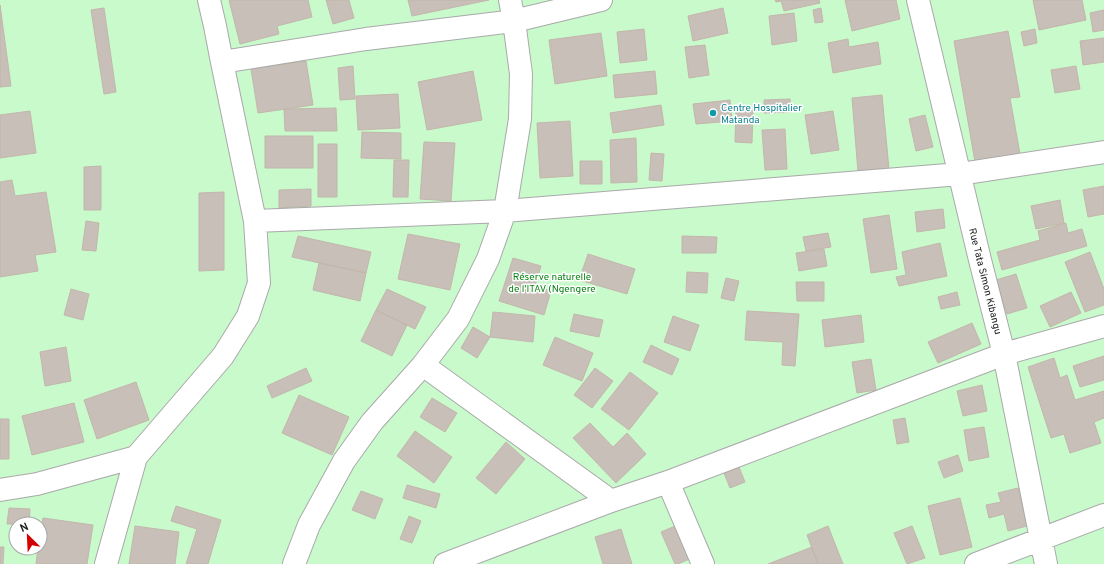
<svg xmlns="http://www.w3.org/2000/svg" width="1104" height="564" font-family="Overpass,sans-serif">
<rect width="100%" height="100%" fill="#f2efe9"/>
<!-- park -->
<path fill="#c8facc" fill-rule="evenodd" d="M0,0H1104V564H0ZM16,524H40V548H16Z"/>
<!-- building -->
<path fill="#c7bfb8" stroke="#c4b6ab" d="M229,0H308L312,17L277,26L279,34L240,44Z
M326,0H349L354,18L333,24Z
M408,0H489L412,16Z
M775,0H819L820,3L784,11L781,1L776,2Z
M845,0H896L900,19L852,31Z
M1033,0H1082L1086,20L1039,30Z
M0,5L11,86L0,87Z
M104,8L116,92L104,94L91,10Z
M723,8L728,33L693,41L688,16Z
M821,8L823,22L815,23L813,10Z
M1104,10V30L1093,32L1090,13Z
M794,13L797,41L772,45L769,16Z
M644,29L647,60L620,63L617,32Z
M1035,29L1037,43L1024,46L1021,32Z
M1008,31L1020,97L1010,98L1020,154L975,162L954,41Z
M601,33L607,76L555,84L549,40Z
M1104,38V62L1083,65L1080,41Z
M848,39L849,47L878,42L881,64L833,73L828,43Z
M705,45L709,75L689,78L685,47Z
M306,61L313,105L258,113L251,69Z
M353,66L355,99L340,100L338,68Z
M1076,66L1080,89L1055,93L1051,70Z
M473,71L482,120L427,130L418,82Z
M655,71L657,94L615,98L613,75Z
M398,94L400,128L358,130L356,96Z
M882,95L889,169L858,172L852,98Z
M790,99L791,112L764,113V100Z
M730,100L732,121L696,124L693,104Z
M661,105L664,125L613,133L610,113Z
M336,108L337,131H285L284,109Z
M736,110H753L752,143L735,142Z
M30,111L36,153L0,158V115Z
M833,111L839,150L811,154L805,115Z
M925,115L933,147L916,151L909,119Z
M570,121L573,176L540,178L537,123Z
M785,129L787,169L765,170L762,130Z
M362,132L401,133V159L361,158Z
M265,136H313V168H265Z
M636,138L637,182L611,183L610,140Z
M424,142L455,143L451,201L420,199Z
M318,144H337V197H318Z
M651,153L664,154L662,181L649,180Z
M394,160H409L408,197H393Z
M580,161H602V184H580Z
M101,166V210H84V167Z
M12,180L15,196L46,192L56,252L35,255L38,271L0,277V182Z
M1104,186V214L1088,217L1083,190Z
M311,189V206L279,208V190Z
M224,192V270L199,271V193Z
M1060,200L1064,223L1036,229L1031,206Z
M943,209L945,228L917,232L915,212Z
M889,215L897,269L871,273L863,219Z
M86,221L99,223L96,251L82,250Z
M1066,223L1068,233L1082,229L1087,246L1002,270L997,252L1040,240L1038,231Z
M828,233L831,247L806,251L803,237Z
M408,234L460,244L450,290L398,279Z
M298,236L371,252L366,273L292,257Z
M682,236L717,237L716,253H682Z
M940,243L947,276L899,286L896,277L906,275L902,252Z
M824,249L827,266L799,271L796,253Z
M1090,252L1104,289V305L1085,312L1065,262Z
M588,254L635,269L627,294L579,280Z
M513,258L541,266L535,286L551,291L544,315L499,301Z
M319,263L366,273L360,301L313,290Z
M687,272L708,273L707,293L686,292Z
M1016,274L1027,308L1007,314L996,280Z
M726,278L739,281L734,301L721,298Z
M796,282H824V301H797Z
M71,289L89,294L83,320L64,315Z
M387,289L426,307L415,329L376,310Z
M957,292L960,305L941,309L938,297Z
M1071,292L1081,313L1050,327L1040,306Z
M376,310L407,325L392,356L361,341Z
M747,311L799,314L795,366L782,365L783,342L745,340Z
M493,312L535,316L533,342L490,337Z
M574,314L603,320L599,337L570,331Z
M861,315L864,342L825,347L822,320Z
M673,316L699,325L690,351L664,342Z
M972,323L981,344L938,363L928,342Z
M473,327L490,337L477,358L461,348Z
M555,337L593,353L582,381L543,365Z
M651,345L679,359L672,375L643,362Z
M66,347L71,381L45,386L40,352Z
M1104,356V380L1080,387L1073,366Z
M1054,358L1060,378L1067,375L1075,400L1104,391V418L1094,422L1101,443L1070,453L1064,434L1051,438L1028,367Z
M871,359L876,390L857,393L852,362Z
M306,368L312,381L272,398L267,386Z
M595,368L613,381L592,408L574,395Z
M630,372L658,393L629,430L601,409Z
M136,382L149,420L97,439L84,400Z
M982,385L987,411L963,416L957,391Z
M299,395L349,417L332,455L282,433Z
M432,398L457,413L445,432L420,417Z
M74,403L84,442L32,455L22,416Z
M905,418L909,442L897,444L893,420Z
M0,419H9V459H0Z
M590,423L613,447L627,433L646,454L616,483L573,438Z
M984,427L989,457L969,461L964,430Z
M415,431L452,457L434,483L397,456Z
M506,442L525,459L496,494L476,478Z
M958,455L963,471L944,478L938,462Z
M739,467L745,482L730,488L724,473Z
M407,485L440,494L436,508L403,498Z
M1018,488L1027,526L1008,531L1004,514L989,518L986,505L1001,502L998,493Z
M361,491L383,499L375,519L352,510Z
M960,498L972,547L940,555L928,506Z
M176,506L221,520L208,564H186L197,529L171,521Z
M9,508L30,509L29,524H7Z
M409,516L421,521L412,543L400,539Z
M43,518L93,525L87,564H36L38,548H40V536Z
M680,524L694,557L678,564H675L661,532Z
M135,526L179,532L175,564H129Z
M828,526L843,564H818L807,535Z
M912,526L925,558L907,564L894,533Z
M621,529L632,564H603L595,537Z
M0,547H4L3,564H0Z
M812,547L818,564H768Z"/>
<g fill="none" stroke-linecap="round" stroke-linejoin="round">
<!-- minor casing -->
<g stroke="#a9a9a9" stroke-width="24">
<path id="minor" d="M918,0L980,260L1004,354L1046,564
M222,62L366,39L514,21L601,0
M255,221L505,211L960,174L1104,152
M423,365L611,501
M668,482L703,564
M0,490L37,484L136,457
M106,564L136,457L223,356L248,316L259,283L255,221L222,62L215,26L209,0
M294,564L309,525L344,461L372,422L423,365L458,319L488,259L505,211L520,119L521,74L514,21L510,0
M445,564L611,501L668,482L1004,354L1104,326
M976,564L1104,515"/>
</g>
<!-- minor -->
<use href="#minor" stroke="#fff" stroke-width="22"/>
</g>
<!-- markers -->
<circle fill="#0f9aa8" stroke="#fff" stroke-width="1.5" cx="713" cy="113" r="4"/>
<g text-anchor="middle" stroke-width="3" stroke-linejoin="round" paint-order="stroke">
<!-- culture labels -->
<g font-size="10" fill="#0d838f" stroke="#fff" text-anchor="start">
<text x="721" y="111">Centre Hospitalier<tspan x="721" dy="12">Matanda</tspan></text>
</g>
<!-- park labels -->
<g font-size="10" fill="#0c8416" stroke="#fff">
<text x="552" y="280">Réserve naturelle<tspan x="552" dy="12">de l'ITAV (Ngengere</tspan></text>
</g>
<!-- street labels -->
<g font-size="10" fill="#222" stroke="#fff">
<text transform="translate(986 281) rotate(76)" y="4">Rue Tata Simon Kibangu</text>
</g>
</g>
<!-- north arrow -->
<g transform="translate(28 536) rotate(336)"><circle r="19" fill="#ffffff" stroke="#a7a7a7"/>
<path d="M0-3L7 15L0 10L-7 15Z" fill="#d40000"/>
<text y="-6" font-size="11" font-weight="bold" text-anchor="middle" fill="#222222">N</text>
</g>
</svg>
